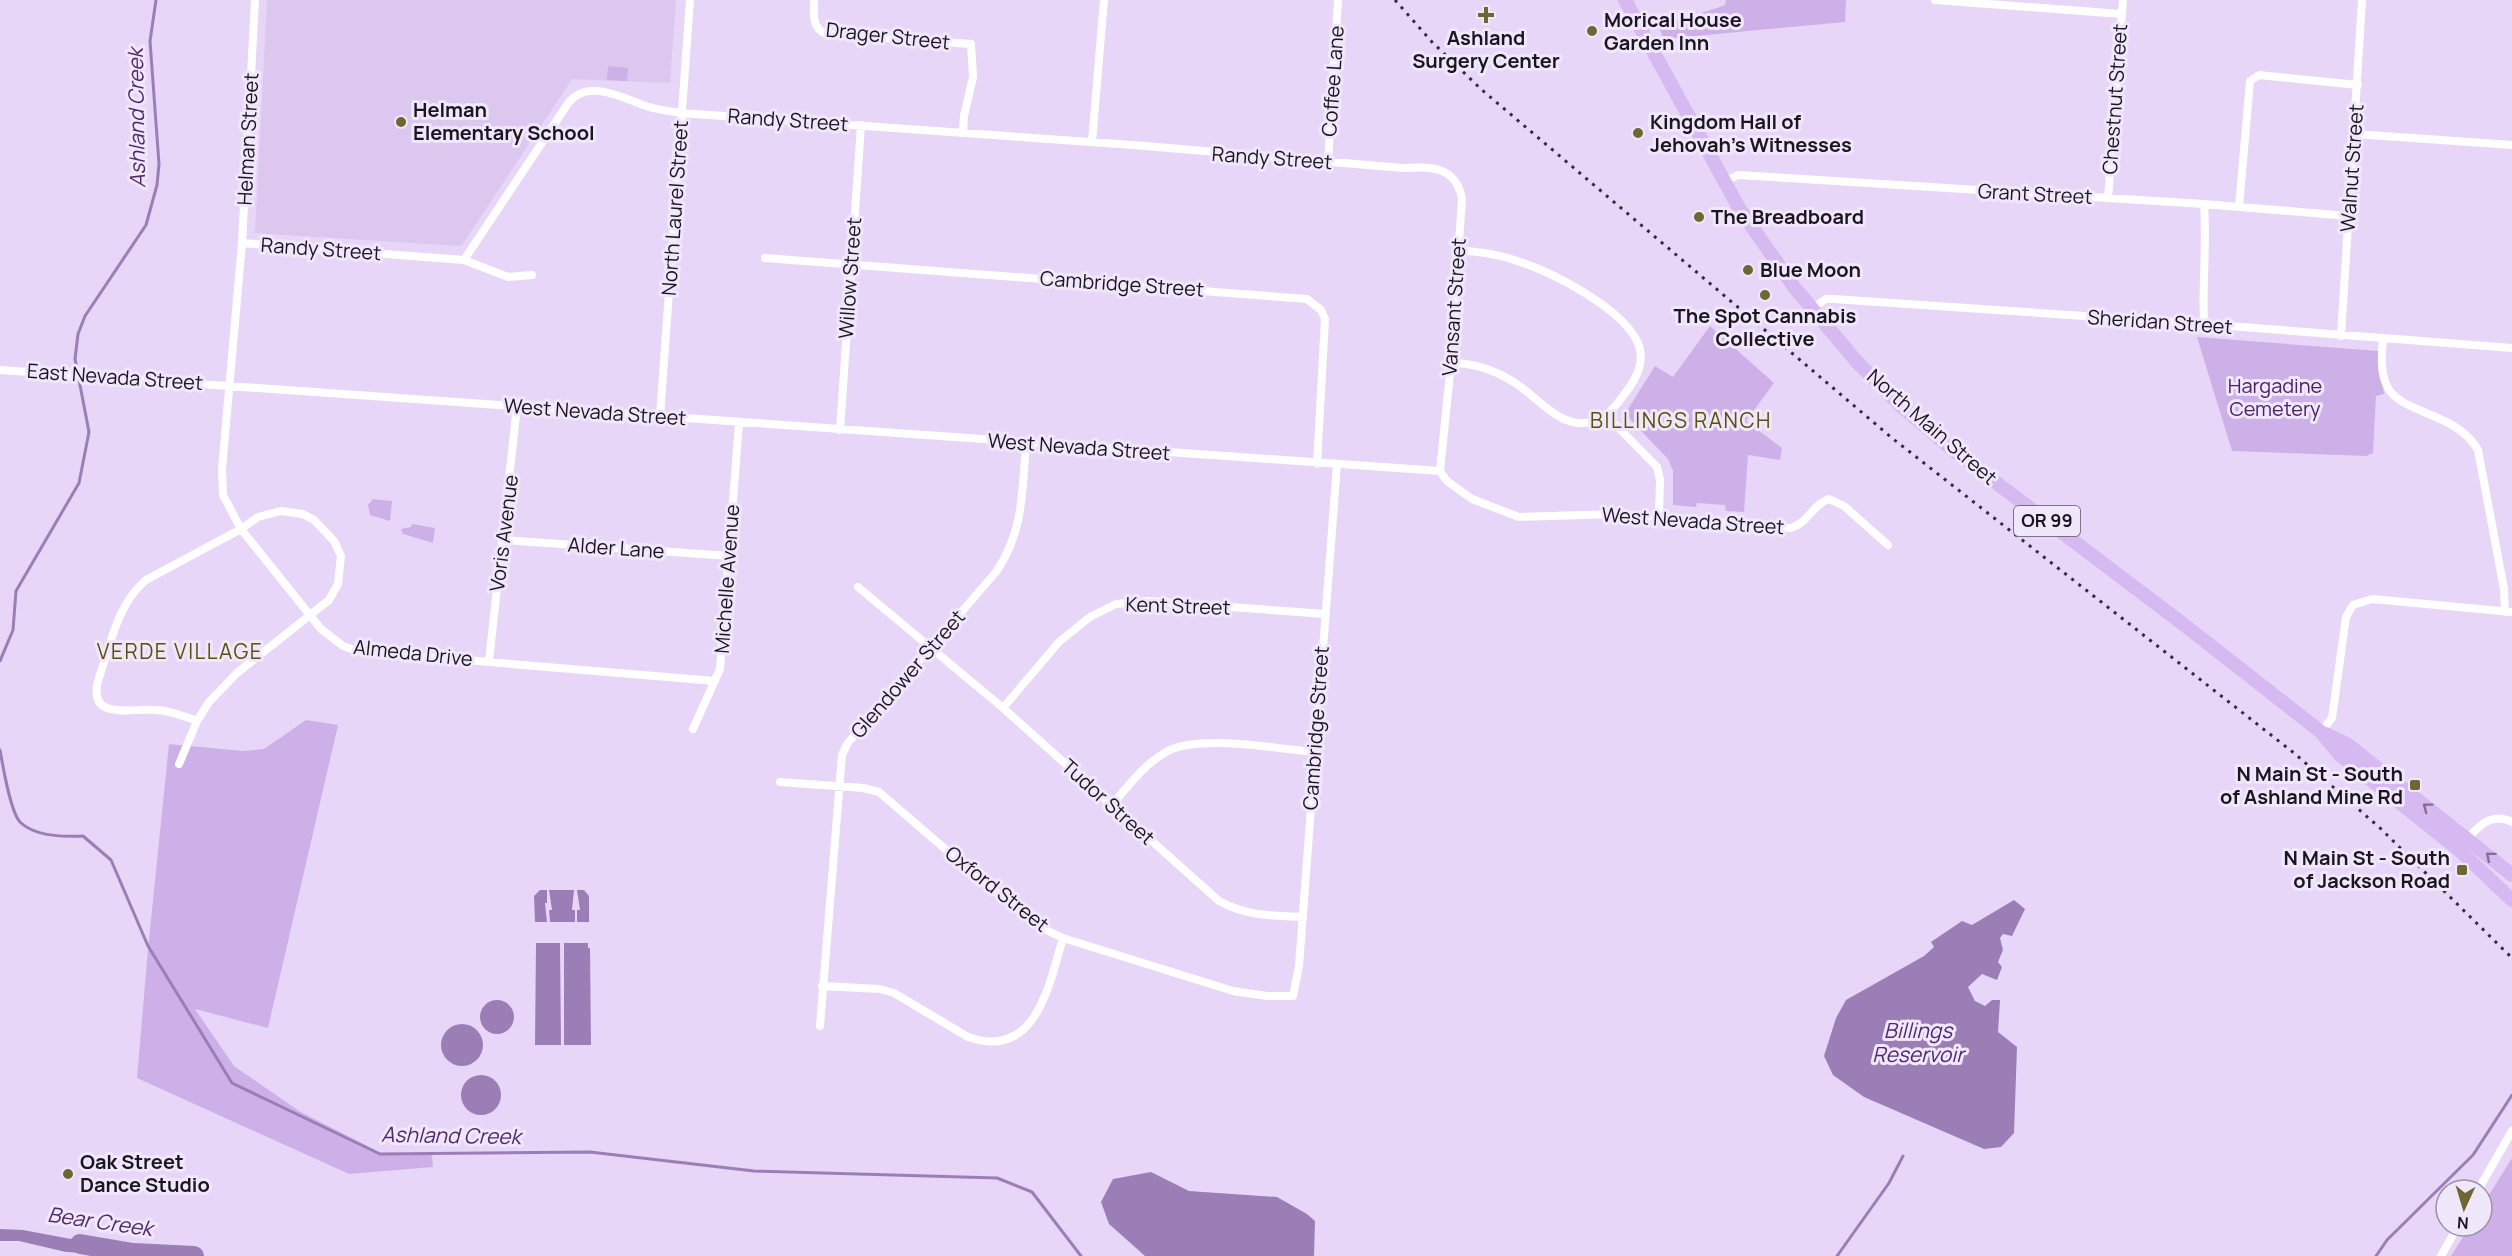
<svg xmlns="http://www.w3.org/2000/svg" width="2512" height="1256" font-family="Manrope,sans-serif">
<rect width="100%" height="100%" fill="#e8d6f8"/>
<!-- built -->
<path fill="#dcc7ef" d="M267,0H676L670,83L572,79L462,245L458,246L255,233Z"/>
<!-- green -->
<path fill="#ceb0e8" d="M1726,0H1846L1845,22L1664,39L1659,28C1681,18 1703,13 1725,5Z
M608,66L628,68L627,81L607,80Z
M1710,326L1774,383L1746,421L1782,448L1780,460L1748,455L1744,512L1726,511L1725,505L1697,503L1696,507L1673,505V471L1668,459L1625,414L1655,366L1673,377Z
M2197,337L2378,351L2384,394L2376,396L2373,453L2366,456L2232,451Z
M373,499L392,501L390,521L370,515L368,505Z
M412,524L435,528L433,543L403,534L401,529L411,527Z
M306,720L338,725L268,1028L195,1009L234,1066L299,1111L381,1153L432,1155L433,1167L349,1174L137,1078L148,949L169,744L243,751L264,749Z
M2512,1158V1256H2451L2470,1226H2482V1206Z"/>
<!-- water -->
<path fill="#9c7eb6" d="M540,890H547V903H545L547,922H535L534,896Z
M549,890H574L572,910H575V922H550L549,910H552Z
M577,890H584L589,896V922H577V910H580Z
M2014,900L2025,909L2012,936L2003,934L2000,938L2003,950L1998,962L2002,967L1997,980L1982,974L1968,987L1975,1001L1985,1006L1992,1000H2000L1998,1032L2017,1047L2014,1133L2001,1147L1984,1149L1864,1097L1833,1075L1824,1056L1836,1018L1846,1000L1924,956L1934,947L1931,942L1962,921L1972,925Z
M536,943H560L561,1045H535Z
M564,943H588V948H590L591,1045H564Z
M480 1017a17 17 0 1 1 34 0a17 17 0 1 1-34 0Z
M441 1045a21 21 0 1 1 42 0a21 21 0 1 1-42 0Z
M461 1095a20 20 0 1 1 40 0a20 20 0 1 1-40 0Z
M1151,1172L1189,1191L1277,1197L1307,1214L1315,1221L1314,1256H1145L1109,1224L1101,1202L1113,1179Z
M0,1229L23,1230L108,1246L103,1254L66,1252L19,1241H0Z"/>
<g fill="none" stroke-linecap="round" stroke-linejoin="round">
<!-- stream -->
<path stroke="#9c7eb6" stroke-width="3" d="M0,661L13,630L16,591L79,483L89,432L75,359L78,334L85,316L146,225L157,185L159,164L150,41L156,0
M0,750C3,766 10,811 20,822C34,836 64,837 83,836L111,860L148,946L232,1083L380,1154L590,1152L754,1171L997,1178L1032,1192L1081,1256
M1837,1256L1889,1183L1903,1156
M2376,1256L2387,1240L2473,1155L2512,1095"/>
<!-- river -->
<path stroke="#9c7eb6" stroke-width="20" d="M80,1244L133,1253L194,1256"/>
<!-- street -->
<path stroke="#fff" stroke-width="8" d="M255,0L242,243L222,469L223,495L241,529L321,629L343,646L357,651L715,681
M814,0C814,14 811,27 826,34L971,44L973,77L964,116L963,133
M1935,0L2122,14
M2355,134L2512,145
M1092,142L1104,0
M1328,162L1338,0
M1724,182L1738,175L2204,204L2348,216
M2108,198L2123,0
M2239,207L2250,81L2259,75L2358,85
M242,243L464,260L569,102C590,78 624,99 649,107C659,110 671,111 681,113L1133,145L1403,168C1431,166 1455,166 1462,198L1451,363L1440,471
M765,258L1307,299L1321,310L1325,319L1317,464
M464,260L508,277L532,275
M1811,309L1826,299H1833L2204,324L2512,348
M2204,324C2202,284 2207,244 2204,204
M2341,336L2362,0
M2383,338C2382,353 2380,370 2386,384C2398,415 2455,410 2478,450L2504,589L2505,612
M1451,363C1472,363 1494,370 1512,381C1535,394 1557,426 1585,423C1607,421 1617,404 1629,388C1639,374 1645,357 1637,341C1620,307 1552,272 1517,261C1498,254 1479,252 1459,250
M0,370L1440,471L1447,481L1472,499L1519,517L1618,514L1791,528C1808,523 1813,504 1829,499L1844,506L1888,545
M660,416L690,0
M1607,416L1657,467L1660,480L1659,516
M840,430L861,125
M503,540L729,556
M858,587L1003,708L1219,901C1246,916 1273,916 1303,917
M489,661L517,406
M1003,708L1059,642L1090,617L1116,604L1148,601L1325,614
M693,729L720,669L739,423
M2321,732L2332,718L2346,617L2353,605L2372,599L2512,612
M179,764L197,721L209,702L237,673L329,600L338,584L341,556L334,541L314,520L303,514L281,511L258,517L241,529L146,580C117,604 110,646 98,681C88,721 131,708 155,710C169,710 183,716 197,721
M780,782L863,788L879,792L987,885L1046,930L1063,938L1233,991L1267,996H1293L1299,966L1337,464
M1112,805C1128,786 1145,763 1168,751C1200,734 1277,749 1314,752
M2464,842C2478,827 2491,811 2512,822
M822,986L880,989L894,993L968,1037C1036,1061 1049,985 1063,938
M820,1026L842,755L847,744L996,572C1024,531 1022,491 1026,444
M2478,1190L2512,1131
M2441,1256L2458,1226"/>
<!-- primary -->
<path stroke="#d7b9f1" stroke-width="14" d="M1625,0L1739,208L1794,287L1857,362L1901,406L1953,450L2183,624L2321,732L2340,755L2458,849L2512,900
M2326,734L2347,744L2512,875"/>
<!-- rail -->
<path stroke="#332c3a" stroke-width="3" stroke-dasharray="3 6" stroke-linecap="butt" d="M1395,0L1432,42L1482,90L1892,438L2294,753L2380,828L2512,958"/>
</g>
<!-- one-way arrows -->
<defs><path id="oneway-chevron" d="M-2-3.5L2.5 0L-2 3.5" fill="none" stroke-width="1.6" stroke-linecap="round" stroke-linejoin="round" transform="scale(1.5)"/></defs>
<g stroke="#826f93">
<use href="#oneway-chevron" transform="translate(2427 807) rotate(-143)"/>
<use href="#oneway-chevron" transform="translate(2490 856) rotate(-140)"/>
</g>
<!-- markers -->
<g fill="#706633" stroke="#f1e7fb" stroke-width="2">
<path d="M1483 6h6v6h6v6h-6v6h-6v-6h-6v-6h6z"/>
<circle cx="1592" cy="31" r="6"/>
<circle cx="401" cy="122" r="6"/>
<circle cx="1638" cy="133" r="6"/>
<circle cx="1699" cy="217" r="6"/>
<circle cx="1748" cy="270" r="6"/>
<circle cx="1765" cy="295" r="6"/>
<rect x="2409" y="779" width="12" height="12" rx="3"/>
<rect x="2456" y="864" width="12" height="12" rx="3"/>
<circle cx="68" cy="1174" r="6"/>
</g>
<g text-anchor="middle" stroke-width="6" stroke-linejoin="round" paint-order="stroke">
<!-- shield labels -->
<rect fill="#f1e7fb" stroke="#5b5462" stroke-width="1.5" x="2014" y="506" width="66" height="30" rx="4.5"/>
<g font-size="18" font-weight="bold" fill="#1b1520">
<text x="2047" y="527">OR 99</text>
</g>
<!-- poi labels -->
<g font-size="20" font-weight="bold" fill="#1b1520" stroke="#f1e7fb" text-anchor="start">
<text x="1604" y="27">Morical House<tspan x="1604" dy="23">Garden Inn</tspan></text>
<text x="1486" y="45" text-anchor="middle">Ashland<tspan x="1486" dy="23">Surgery Center</tspan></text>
<text x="413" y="117">Helman<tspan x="413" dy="23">Elementary School</tspan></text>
<text x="1650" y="129">Kingdom Hall of<tspan x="1650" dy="23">Jehovah's Witnesses</tspan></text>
<text x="1711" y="224">The Breadboard</text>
<text x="1760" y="277">Blue Moon</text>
<text x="1765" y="323" text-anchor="middle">The Spot Cannabis<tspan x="1765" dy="23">Collective</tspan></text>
<text x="2403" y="781" text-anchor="end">N Main St - South<tspan x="2403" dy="23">of Ashland Mine Rd</tspan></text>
<text x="2450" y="865" text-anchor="end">N Main St - South<tspan x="2450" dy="23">of Jackson Road</tspan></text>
<text x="80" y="1169">Oak Street<tspan x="80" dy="23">Dance Studio</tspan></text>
</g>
<!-- street labels -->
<g font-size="20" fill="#1b1520" stroke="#f1e7fb">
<text transform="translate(888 36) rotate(6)" y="7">Drager Street</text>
<text transform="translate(1333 81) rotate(-86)" y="7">Coffee Lane</text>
<text transform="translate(2115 99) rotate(-86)" y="7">Chestnut Street</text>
<text transform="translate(788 120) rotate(4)" y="7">Randy Street</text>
<text transform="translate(248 139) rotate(-87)" y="7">Helman Street</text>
<text transform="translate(1272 158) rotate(4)" y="7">Randy Street</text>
<text transform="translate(2352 168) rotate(-86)" y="7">Walnut Street</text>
<text transform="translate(2035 194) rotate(3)" y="7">Grant Street</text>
<text transform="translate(675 208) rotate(-86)" y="7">North Laurel Street</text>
<text transform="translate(321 249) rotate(4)" y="7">Randy Street</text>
<text transform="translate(850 278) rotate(-86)" y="7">Willow Street</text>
<text transform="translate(1122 284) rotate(4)" y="7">Cambridge Street</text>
<text transform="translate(1454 307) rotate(-86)" y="7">Vansant Street</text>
<text transform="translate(2160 322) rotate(4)" y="7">Sheridan Street</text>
<text transform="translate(115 377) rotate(4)" y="7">East Nevada Street</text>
<text transform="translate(595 412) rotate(4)" y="7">West Nevada Street</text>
<text transform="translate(1932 427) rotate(41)" y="7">North Main Street</text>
<text transform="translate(1079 447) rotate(4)" y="7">West Nevada Street</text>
<text transform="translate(1693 521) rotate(4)" y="7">West Nevada Street</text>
<text transform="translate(504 533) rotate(-83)" y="7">Voris Avenue</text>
<text transform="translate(616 548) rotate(4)" y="7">Alder Lane</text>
<text transform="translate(727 579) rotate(-86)" y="7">Michelle Avenue</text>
<text transform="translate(1178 606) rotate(2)" y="7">Kent Street</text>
<text transform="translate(413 653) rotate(6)" y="7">Almeda Drive</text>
<text transform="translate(908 674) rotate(-49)" y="7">Glendower Street</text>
<text transform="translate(1316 728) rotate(-86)" y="7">Cambridge Street</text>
<text transform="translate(1108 802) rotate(42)" y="7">Tudor Street</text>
<text transform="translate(997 889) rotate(38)" y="7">Oxford Street</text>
</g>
<!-- park labels -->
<g font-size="20" fill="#4a2166" stroke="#f1e7fb">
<text x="2275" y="393">Hargadine<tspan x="2275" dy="23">Cemetery</tspan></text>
</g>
<!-- water labels -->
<g font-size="21" font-style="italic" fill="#51286e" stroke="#f1e7fb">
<text transform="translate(137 118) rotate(-91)" y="7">Ashland Creek</text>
<text x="1918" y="1038">Billings<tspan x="1918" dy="24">Reservoir</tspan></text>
<text transform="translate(451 1136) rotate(1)" y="7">Ashland Creek</text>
<text transform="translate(100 1222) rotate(8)" y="7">Bear Creek</text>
</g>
<!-- neighbourhood labels -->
<g font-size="21" letter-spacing="1.5" fill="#5b5011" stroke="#f1e7fb">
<text x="1681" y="428">BILLINGS RANCH</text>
<text x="180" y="659">VERDE VILLAGE</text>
</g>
</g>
<!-- north arrow -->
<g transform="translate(2464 1208) rotate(184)"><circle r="28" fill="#f1e7fb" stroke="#9b93a3" stroke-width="1.5"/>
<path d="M0-4.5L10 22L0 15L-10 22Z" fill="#706633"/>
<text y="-9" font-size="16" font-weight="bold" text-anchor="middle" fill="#1b1520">N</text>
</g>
</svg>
